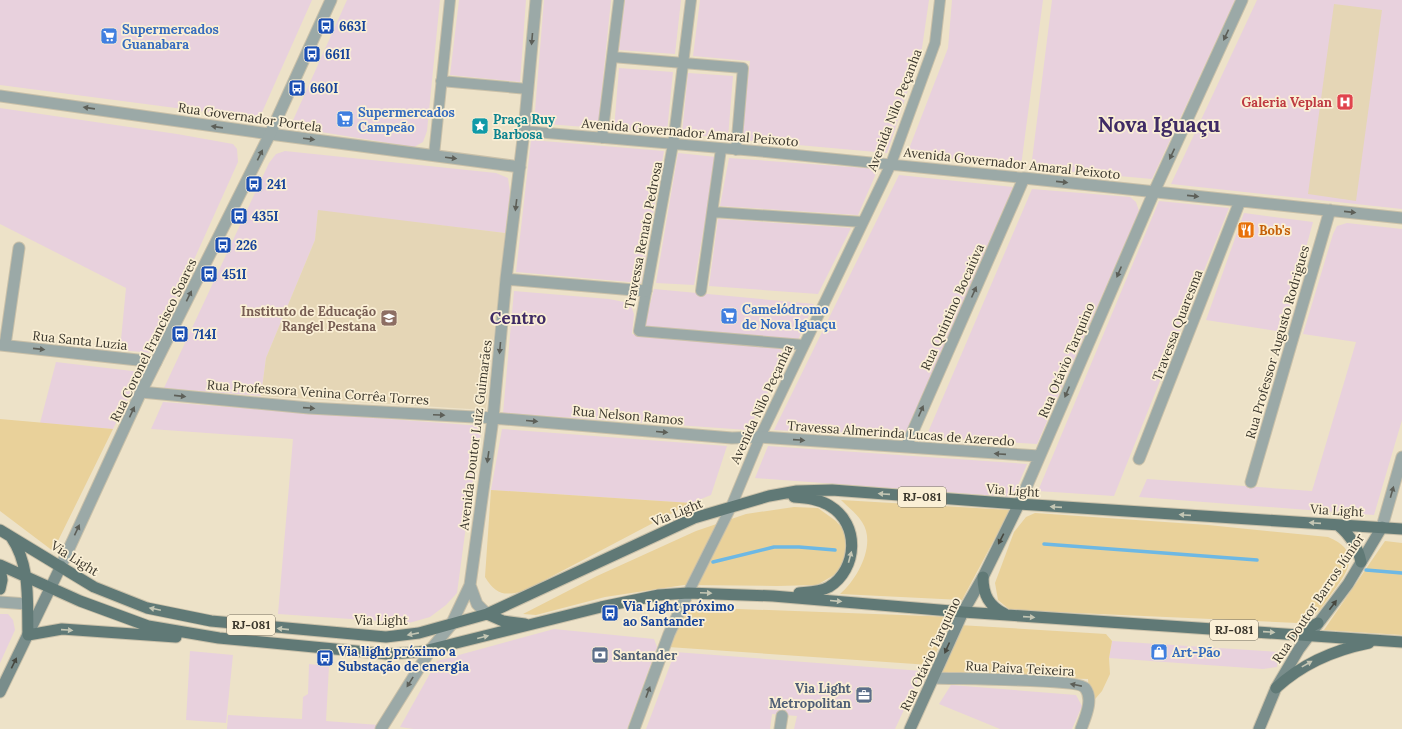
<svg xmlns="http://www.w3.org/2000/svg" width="1402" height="729" font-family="Lora,serif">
<rect width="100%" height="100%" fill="#ede2c8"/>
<!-- commercial -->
<path fill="#e8d1dd" d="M0,0H312L259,119L0,85Z
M347,0H440L427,131L423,142L414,147L290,127Z
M459,0H526L520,82L450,75Z
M544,0H611L598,128L534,123Z
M625,0H681L675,54L619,50Z
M700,0H929L922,48L887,153L741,140L750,61L693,56Z
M952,0H1043L1021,166L907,154L948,48Z
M1052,0H1235L1152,179L1031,168Z
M1257,0H1402V209L1171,184Z
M619,68L673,72L667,132L614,129Z
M688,73L733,76L728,138L682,134Z
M0,108L177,134L233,144L237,149L238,162L152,353L120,350L126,288L0,224Z
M531,140L664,151L641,283L516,272Z
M285,151L496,173L508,178L510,193L505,233L318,211L315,240L266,358L261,396L164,388L269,163L276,154Z
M678,153L716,157L694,285L656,283Z
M729,158L878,169L858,215L720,206Z
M899,175L1013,187L904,437L774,430Z
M1032,189L1130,197L1136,202L1139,211L1037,444L926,437Z
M1159,201L1229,208L1114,496L1038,491Z
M1244,213L1313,222L1283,332L1206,320Z
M718,219L851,228L818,294L709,286Z
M1347,223L1402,229V420L1374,515L1139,497L1147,479L1312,491L1356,342L1303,334L1333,234L1337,226Z
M654,289L814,304L798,340L644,327Z
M514,291L609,299L624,302L631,306L634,314L632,334L778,347L784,353V362L748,430L503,413Z
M56,362L141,372L113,429L40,423Z
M163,402L482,426L468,511L457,593L446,605L430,617L409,623L278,614L293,439L151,429Z
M502,429L727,446L711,495L691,503L491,490Z
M768,446L1027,464L1013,497L755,478Z
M0,614H8L13,620L15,630L0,663Z
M554,629L654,639L657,647L627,729H414L400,727L437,661Z
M1112,641L1279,652L1277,667L1263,669L1109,658Z
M190,651L233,655L226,723L186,720Z
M675,652L922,671L895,729H794L797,716L772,714L770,729H646Z
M309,664L329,666L326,721L379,725L376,729H227L228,715L302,719L303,697L308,694Z
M951,685L1076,695L1082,706L1072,729H1000L939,704Z"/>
<!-- built -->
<path fill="#e5d6b6" d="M1334,4L1382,10L1356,201L1308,194Z
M318,210L505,233L486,410L261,396L266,358L315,240Z"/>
<!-- green -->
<path fill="#e9d19a" d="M0,419L113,429L53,551L0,511Z
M491,490L691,503L524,591C504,596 496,595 485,577Z
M841,500L1010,510L962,600L840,594C857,580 877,544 862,522C857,514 848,507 841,500Z
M794,507L818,508L836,521L842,528L847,541L846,557L840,569L834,575L817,585L777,586L684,585L605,597L536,615L523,614L597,576L696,531L746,514Z
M1035,513L1208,525L1328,537C1362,551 1349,571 1332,593C1320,609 1318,617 1298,623L1010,610L998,600L995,583L1014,532L1026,517Z
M1385,541L1402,543V635L1324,630Z
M687,607L954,617L930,665L668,647Z
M959,625L1106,634L1112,641L1109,658L1110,674L1102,691L1090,705L1088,679L940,675Z"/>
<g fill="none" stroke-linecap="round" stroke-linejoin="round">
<!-- stream -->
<path stroke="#6db8e4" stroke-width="3.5" d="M1044,544L1257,560
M713,562L774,547H799L835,550
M1366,570L1402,573"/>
<!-- pedestrian casing -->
<g stroke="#c9c0a9" stroke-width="12">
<path id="pedestrian" d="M691,0L673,144L639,331L804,345
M612,57L743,68L736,150
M441,81L528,89
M524,131L766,152L1024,178
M602,138L619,0
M434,155L450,0
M713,212L863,222
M701,291L721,149
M688,593L731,507L760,437L891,164L935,43L940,0"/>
</g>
<!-- minor casing -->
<g stroke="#c9c0a9" stroke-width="13">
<path id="minor" d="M0,96L270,134L520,167
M506,279L646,291
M0,345L156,362
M5,345L19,248
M141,392L309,408L493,418L732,438L760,437L1039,456
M906,447L1024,178L1402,218
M1139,459L1240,201
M1251,482L1330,210
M1019,504L1154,192L1242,0
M470,585L477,604L487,614
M0,602L27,604
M451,625L470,585L493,418L506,279L524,131L536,0
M934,678C954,679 1078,679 1085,688C1094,699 1085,718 1081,729
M780,729L782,716"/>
</g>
<!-- tertiary casing -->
<g stroke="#c9c0a9" stroke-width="13">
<path id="tertiary" d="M1382,527L1402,457
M61,566L141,392L270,134L331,0
M381,729L431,649L451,625
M634,729L669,634L688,593"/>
</g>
<!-- secondary casing -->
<g stroke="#c9c0a9" stroke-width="13">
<path id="secondary" d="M0,692L61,566
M910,729L963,612L983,577L1019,504
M1259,729L1276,688L1299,649L1348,584L1382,527"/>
</g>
<!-- primary casing -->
<g stroke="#c9c0a9" stroke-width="13">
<path id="primary" d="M794,497C807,498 819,499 830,506C860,524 858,569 829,587C820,592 809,592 799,593
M1338,525C1350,535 1358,547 1361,562
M0,530L94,587L147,608L211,621L386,637L419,633L487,614L694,518L769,496L797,491L832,490L1019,504L1402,529
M11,537C31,566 27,601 28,635L62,629L176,637
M0,565L80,601L148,626L219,638L387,654L420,652L601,607L659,595L688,593L773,596L963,612L1402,642
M0,568L2,580L0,589
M983,577C983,595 989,606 1005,614
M487,614L503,621L525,624
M1298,633L1318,623
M1276,688C1303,663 1334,650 1369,643"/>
</g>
<!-- pedestrian -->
<use href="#pedestrian" stroke="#9ba9a7" stroke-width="10"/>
<!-- minor -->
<use href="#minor" stroke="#9ba9a7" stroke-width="11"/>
<!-- tertiary -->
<use href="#tertiary" stroke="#9ba9a7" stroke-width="11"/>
<!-- secondary -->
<use href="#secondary" stroke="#798d8b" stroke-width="11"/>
<!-- primary -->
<use href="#primary" stroke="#607976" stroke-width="11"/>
</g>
<!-- one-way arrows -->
<defs><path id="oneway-solid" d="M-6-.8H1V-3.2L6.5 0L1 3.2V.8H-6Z"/></defs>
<g fill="#5d5f58">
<use href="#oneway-solid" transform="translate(1226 35) rotate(115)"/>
<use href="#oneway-solid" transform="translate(532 39) rotate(95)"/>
<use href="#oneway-solid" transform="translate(89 108) rotate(-172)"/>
<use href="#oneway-solid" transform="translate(217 127) rotate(-172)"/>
<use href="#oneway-solid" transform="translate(309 139) rotate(7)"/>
<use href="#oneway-solid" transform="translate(1172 154) rotate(115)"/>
<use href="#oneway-solid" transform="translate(260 155) rotate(-64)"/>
<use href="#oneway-solid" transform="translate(451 158) rotate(7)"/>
<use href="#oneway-solid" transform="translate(1062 182) rotate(6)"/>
<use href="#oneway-solid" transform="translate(1193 196) rotate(6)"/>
<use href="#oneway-solid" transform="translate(516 205) rotate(97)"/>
<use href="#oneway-solid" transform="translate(1350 212) rotate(6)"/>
<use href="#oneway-solid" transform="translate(1119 272) rotate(113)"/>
<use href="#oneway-solid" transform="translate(974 292) rotate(-66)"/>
<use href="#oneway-solid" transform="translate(189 296) rotate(-64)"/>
<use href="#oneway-solid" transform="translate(500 348) rotate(95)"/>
<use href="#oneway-solid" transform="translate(39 349) rotate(6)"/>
<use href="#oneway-solid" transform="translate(1067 392) rotate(113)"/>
<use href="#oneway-solid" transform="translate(180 396) rotate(6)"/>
<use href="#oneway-solid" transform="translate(309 408) rotate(4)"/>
<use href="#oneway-solid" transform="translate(921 411) rotate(-66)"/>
<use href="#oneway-solid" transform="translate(132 412) rotate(-65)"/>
<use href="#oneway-solid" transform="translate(439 415) rotate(3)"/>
<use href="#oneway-solid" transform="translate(532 421) rotate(5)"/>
<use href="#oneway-solid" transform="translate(662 432) rotate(5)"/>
<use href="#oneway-solid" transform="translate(799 440) rotate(4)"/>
<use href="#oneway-solid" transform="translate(1000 454) rotate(-176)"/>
<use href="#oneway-solid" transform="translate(488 457) rotate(98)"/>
<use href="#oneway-solid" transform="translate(1392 492) rotate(-74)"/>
<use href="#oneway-solid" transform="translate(77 530) rotate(-65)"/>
<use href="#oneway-solid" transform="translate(410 682) rotate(122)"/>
<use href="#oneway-solid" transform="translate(1076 685) rotate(-169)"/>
<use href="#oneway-solid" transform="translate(648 692) rotate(-70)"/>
</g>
<g fill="#c4c6b4">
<use href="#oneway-solid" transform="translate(884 494) rotate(-176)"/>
<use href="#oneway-solid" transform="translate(1056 507) rotate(-176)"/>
<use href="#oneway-solid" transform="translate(1185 515) rotate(-176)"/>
<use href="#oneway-solid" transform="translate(1315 523) rotate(-176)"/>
<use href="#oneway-solid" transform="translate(850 557) rotate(-75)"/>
<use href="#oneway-solid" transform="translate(706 593) rotate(2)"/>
<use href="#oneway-solid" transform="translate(836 601) rotate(5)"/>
<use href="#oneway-solid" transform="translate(155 609) rotate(-168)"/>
<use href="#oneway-solid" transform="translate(1029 617) rotate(4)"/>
<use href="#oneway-solid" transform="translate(283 629) rotate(-174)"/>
<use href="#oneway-solid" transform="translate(67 630) rotate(4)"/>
<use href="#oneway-solid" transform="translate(1269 632) rotate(4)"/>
<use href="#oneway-solid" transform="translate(413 634) rotate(169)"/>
<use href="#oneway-solid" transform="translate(483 637) rotate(-14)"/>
<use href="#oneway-solid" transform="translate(1307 664) rotate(-29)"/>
</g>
<g fill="#474840">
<use href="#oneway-solid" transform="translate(1001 539) rotate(117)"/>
<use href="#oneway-solid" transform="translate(1333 605) rotate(-53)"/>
<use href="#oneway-solid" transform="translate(947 648) rotate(114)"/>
<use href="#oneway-solid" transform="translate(14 663) rotate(-64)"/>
</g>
<!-- icons -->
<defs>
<g id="bus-square" transform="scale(0.9)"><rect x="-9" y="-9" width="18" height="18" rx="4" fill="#1a4fb4" stroke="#faefd5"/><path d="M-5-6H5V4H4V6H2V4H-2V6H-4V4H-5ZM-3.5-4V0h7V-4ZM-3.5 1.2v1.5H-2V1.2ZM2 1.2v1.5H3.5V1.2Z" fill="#fff"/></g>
<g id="supermarket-square" transform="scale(0.9)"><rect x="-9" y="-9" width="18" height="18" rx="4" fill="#3f7fe0" stroke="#faefd5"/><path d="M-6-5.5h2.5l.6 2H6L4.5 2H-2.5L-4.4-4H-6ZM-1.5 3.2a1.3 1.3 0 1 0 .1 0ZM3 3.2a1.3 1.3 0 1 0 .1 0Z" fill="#fff"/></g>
<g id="hospital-square" transform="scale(0.9)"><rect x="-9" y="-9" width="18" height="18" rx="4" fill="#e0444e" stroke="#faefd5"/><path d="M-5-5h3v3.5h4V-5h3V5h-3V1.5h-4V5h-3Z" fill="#fff"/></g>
<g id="sight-square" transform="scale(0.9)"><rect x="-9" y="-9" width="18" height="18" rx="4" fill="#0f9aa8" stroke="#faefd5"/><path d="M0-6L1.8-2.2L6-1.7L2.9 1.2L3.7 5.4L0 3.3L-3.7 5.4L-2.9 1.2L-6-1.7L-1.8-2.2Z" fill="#fff"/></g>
<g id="restaurant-square" transform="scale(0.9)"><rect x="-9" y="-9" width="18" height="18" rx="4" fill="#e8710a" stroke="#faefd5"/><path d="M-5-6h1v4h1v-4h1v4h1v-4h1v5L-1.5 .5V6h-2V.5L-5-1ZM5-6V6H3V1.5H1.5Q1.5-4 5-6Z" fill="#fff"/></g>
<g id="school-square" transform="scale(0.9)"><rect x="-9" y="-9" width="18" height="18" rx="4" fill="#8d6e63" stroke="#faefd5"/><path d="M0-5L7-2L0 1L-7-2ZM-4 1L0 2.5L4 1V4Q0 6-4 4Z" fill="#fff"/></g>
<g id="shop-square" transform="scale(0.9)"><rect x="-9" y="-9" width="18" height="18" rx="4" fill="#3f7fe0" stroke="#faefd5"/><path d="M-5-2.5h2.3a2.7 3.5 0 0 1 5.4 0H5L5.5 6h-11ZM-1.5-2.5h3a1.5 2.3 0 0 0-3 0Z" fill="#fff"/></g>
<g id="bank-square" transform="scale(0.9)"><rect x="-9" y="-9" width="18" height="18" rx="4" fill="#5c6f8a" stroke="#faefd5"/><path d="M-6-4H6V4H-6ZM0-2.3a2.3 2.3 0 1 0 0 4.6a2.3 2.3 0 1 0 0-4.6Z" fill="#fff"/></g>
<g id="office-square" transform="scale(0.9)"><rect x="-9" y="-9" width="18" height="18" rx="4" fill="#5c6f8a" stroke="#faefd5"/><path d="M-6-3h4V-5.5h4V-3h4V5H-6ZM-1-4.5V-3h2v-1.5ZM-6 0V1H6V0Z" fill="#fff"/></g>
</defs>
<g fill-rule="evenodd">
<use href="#bus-square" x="326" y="26"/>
<use href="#supermarket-square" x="109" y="36"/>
<use href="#bus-square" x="312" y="54"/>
<use href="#bus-square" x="297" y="88"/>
<use href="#hospital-square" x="1345" y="102"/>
<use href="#supermarket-square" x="345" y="119"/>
<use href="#sight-square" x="480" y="126"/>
<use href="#bus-square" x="254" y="184"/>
<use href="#bus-square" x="239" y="216"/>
<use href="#restaurant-square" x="1246" y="230"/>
<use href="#bus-square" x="223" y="245"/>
<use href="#bus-square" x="209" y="274"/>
<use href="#supermarket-square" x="729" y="316"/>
<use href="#school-square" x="389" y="318"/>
<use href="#bus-square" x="180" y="334"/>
<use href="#bus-square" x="610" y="613"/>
<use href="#shop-square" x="1159" y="652"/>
<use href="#bank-square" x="600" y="655"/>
<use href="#bus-square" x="325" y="658"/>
<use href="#office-square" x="864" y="695"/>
</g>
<g text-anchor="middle" stroke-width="3.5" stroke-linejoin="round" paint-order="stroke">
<!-- shield labels -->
<g fill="#faefd5" stroke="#746e5f" stroke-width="1">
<rect x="898" y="487" width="48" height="20" rx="3"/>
<rect x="227" y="615" width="48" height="20" rx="3"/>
<rect x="1210" y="620" width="48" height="20" rx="3"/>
</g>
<g font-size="12" font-weight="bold" fill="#3b372d">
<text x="922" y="501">RJ-081</text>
<text x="251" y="629">RJ-081</text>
<text x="1234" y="634">RJ-081</text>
</g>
<!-- transit labels -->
<g font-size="13" font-weight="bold" fill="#164399" stroke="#faefd5" text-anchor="start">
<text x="339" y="31">663I</text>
<text x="325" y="59">661I</text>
<text x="310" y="93">660I</text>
<text x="267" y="189">241</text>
<text x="252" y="221">435I</text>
<text x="236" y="250">226</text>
<text x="222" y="279">451I</text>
<text x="193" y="339">714I</text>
<text x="623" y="611">Via Light próximo<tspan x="623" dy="15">ao Santander</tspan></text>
<text x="338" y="656">Via light próximo a<tspan x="338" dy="15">Substação de energia</tspan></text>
</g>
<!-- shop labels -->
<g font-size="13" font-weight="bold" fill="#366cbe" stroke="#faefd5" text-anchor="start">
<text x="122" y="34">Supermercados<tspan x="122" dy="15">Guanabara</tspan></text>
<text x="358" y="117">Supermercados<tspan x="358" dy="15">Campeão</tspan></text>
<text x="742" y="314">Camelódromo<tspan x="742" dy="15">de Nova Iguaçu</tspan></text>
<text x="1172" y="657">Art-Pão</text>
</g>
<!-- health labels -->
<g font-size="13" font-weight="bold" fill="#be3a42" stroke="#faefd5" text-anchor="end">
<text x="1332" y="107">Galeria Veplan</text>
</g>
<!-- street labels -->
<g font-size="13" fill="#3b372d" stroke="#faefd5">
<text transform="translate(894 110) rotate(-69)" y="5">Avenida Nilo Peçanha</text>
<text transform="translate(250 117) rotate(8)" y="5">Rua Governador Portela</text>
<text transform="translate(690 132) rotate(5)" y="5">Avenida Governador Amaral Peixoto</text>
<text transform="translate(1012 163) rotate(6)" y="5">Avenida Governador Amaral Peixoto</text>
<text transform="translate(643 235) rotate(-79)" y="5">Travessa Renato Pedrosa</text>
<text transform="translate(952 307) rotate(-66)" y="5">Rua Quintino Bocaiúva</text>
<text transform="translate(1177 325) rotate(-69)" y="5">Travessa Quaresma</text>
<text transform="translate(80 340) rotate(6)" y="5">Rua Santa Luzia</text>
<text transform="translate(153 340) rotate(-64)" y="5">Rua Coronel Francisco Soares</text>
<text transform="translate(1277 342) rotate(-74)" y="5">Rua Professor Augusto Rodrigues</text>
<text transform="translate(1066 360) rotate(-67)" y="5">Rua Otávio Tarquino</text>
<text transform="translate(318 392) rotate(4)" y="5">Rua Professora Venina Corrêa Torres</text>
<text transform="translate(761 404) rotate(-65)" y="5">Avenida Nilo Peçanha</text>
<text transform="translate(628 415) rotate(5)" y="5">Rua Nelson Ramos</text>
<text transform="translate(901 433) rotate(4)" y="5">Travessa Almerinda Lucas de Azeredo</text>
<text transform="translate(475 435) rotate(-83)" y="5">Avenida Doutor Luiz Guimarães</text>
<text transform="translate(1013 490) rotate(4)" y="5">Via Light</text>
<text transform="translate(1337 510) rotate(3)" y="5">Via Light</text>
<text transform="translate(677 512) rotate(-22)" y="5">Via Light</text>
<text transform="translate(75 558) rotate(32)" y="5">Via Light</text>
<text transform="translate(1318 598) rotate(-56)" y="5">Rua Doutor Barros Júnior</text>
<text x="381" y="625">Via Light</text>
<text transform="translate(930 654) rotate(-65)" y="5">Rua Otávio Tarquino</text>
<text transform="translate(1020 668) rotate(3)" y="5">Rua Paiva Teixeira</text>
</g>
<!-- culture labels -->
<g font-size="13" font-weight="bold" fill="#0d838f" stroke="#faefd5" text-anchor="start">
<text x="493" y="124">Praça Ruy<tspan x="493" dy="15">Barbosa</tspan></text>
</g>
<!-- food labels -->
<g font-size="13" font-weight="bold" fill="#c56008" stroke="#faefd5" text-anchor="start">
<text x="1259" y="235">Bob's</text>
</g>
<!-- education labels -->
<g font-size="13" font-weight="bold" fill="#785e54" stroke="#faefd5" text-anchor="end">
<text x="376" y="316">Instituto de Educação<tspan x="376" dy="15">Rangel Pestana</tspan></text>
</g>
<!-- service labels -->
<g font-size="13" font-weight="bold" fill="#4e5e75" stroke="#faefd5" text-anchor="start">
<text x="613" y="660">Santander</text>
<text x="851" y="693" text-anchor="end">Via Light<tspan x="851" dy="15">Metropolitan</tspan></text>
</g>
<!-- district labels -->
<g font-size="17" font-weight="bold" fill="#3f2b65" stroke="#faefd5">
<text x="518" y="324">Centro</text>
</g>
<!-- town labels -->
<g font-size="21" font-weight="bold" fill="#3f2b65" stroke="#faefd5">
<text x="1159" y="132">Nova Iguaçu</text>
</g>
</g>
</svg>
